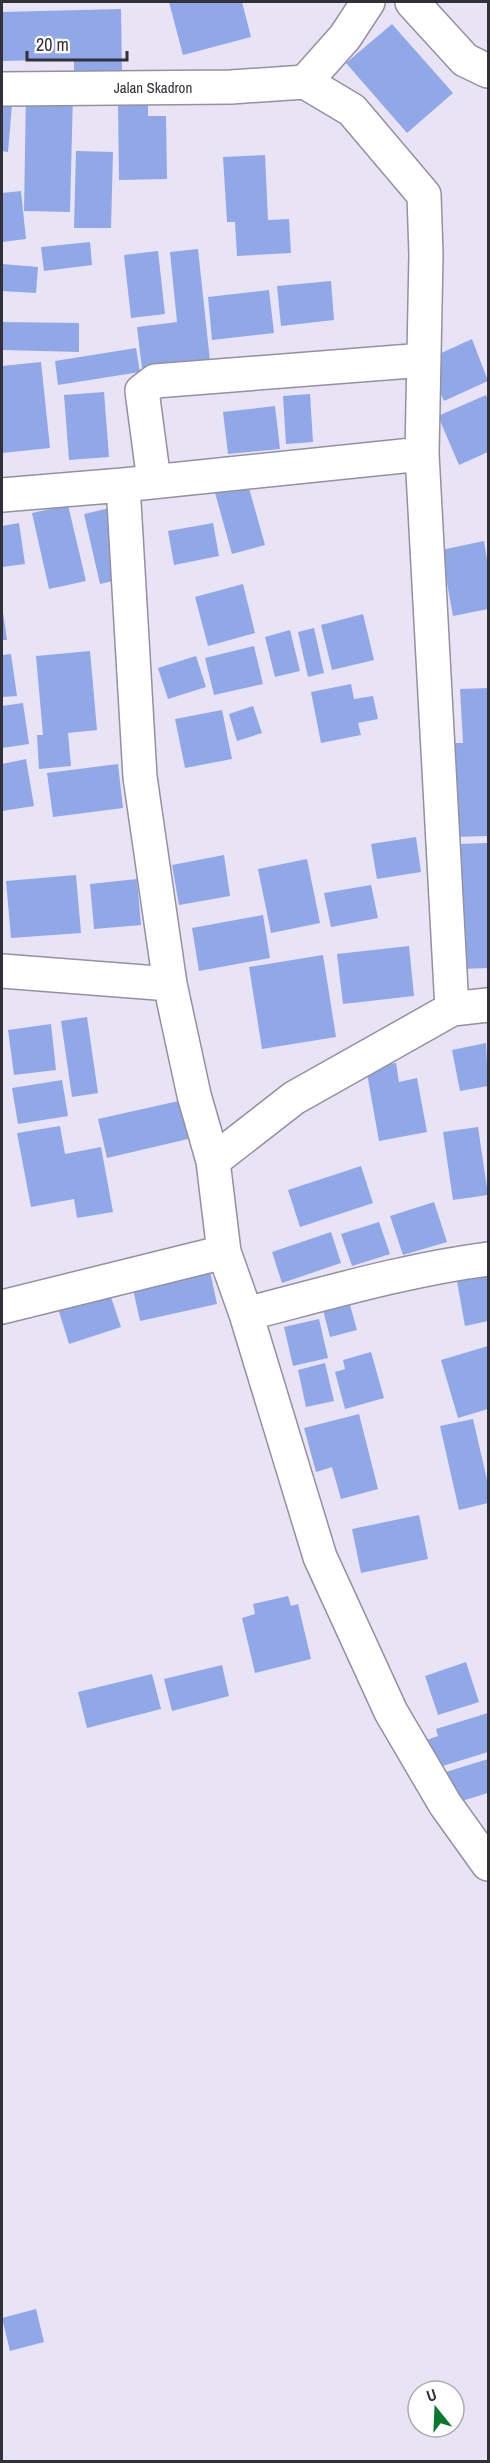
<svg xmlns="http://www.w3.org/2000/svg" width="490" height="2463" font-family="'Archivo Narrow',sans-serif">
<rect width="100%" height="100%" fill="#e8e3f5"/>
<!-- building -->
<path fill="#91a8e8" d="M169,2H242L251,37L183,55Z
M121,9L122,74L74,76V59L2,61V12Z
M392,24L453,93L407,133L346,63Z
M26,92L73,93L70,212L24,211Z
M2,104L12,105L8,152L2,151Z
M118,105H148V116H166L167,179L119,180Z
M76,151L113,152L111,228H74Z
M265,155L268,220L289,219L291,253L237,256L235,222H227L223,157Z
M21,191L26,239L2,242V193Z
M90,242L92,265L44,271L41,247Z
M198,249L210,361L142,369L137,327L177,322L170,252Z
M158,251L165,314L131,318L124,255Z
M2,264L38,267L36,293L2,291Z
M331,281L334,320L281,326L277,286Z
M269,290L274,333L212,340L208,297Z
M2,322L79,323V352L2,350Z
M472,339L488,381L444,401L426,360Z
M136,348L140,372L58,385L55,361Z
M41,362L50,448L2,453V366Z
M104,392L109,457L69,460L64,395Z
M310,394L313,442L286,444L283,396Z
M486,395L488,400V452L459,465L438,416Z
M275,406L280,449L228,454L223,412Z
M247,481L265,545L232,554L214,489Z
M68,505L86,581L49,589L32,513Z
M110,508L126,578L100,584L84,514Z
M19,523L25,564L2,567V526Z
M213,523L219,556L174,565L168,531Z
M484,541L488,566V609L453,616L441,550Z
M243,584L255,633L208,646L195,597Z
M2,605L7,640H2Z
M363,614L374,660L332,670L321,625Z
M314,628L324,673L308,677L298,632Z
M290,630L300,671L275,677L265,637Z
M254,646L263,684L214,695L205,658Z
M90,651L97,730L68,733L71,766L39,769L37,735H43L36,656Z
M11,654L17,696L2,697V655Z
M196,656L206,687L168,699L158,668Z
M351,684L354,699L373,696L378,719L358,723L361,735L321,743L311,692Z
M488,688V836L452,837L439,743H463L460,689Z
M23,703L29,744L2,748V706Z
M253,706L262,733L237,741L229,714Z
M222,710L232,759L185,768L175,719Z
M26,759L34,806L2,811V764Z
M118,764L123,808L53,817L47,773Z
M416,837L421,872L377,879L371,844Z
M488,843V968L459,969L455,844Z
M224,855L230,896L179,905L172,865Z
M307,859L320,923L271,933L258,869Z
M76,875L81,933L11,938L6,881Z
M137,879L141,925L94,929L90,884Z
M371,885L378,918L331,927L324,893Z
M263,915L270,958L199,971L192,928Z
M409,946L414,996L343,1004L337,954Z
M323,955L336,1037L262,1049L249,967Z
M87,1017L98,1093L72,1097L61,1021Z
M51,1024L56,1070L14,1075L8,1030Z
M486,1043L488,1086L460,1091L452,1050Z
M396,1063L399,1082L417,1078L427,1132L379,1141L366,1068Z
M62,1080L68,1116L18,1124L12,1088Z
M183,1100L192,1138L107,1158L98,1119Z
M60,1126L65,1154L101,1147L113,1212L77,1218L74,1199L31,1207L17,1133Z
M478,1127L488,1195L453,1200L443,1132Z
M361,1166L373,1203L300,1227L288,1190Z
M434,1202L447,1242L403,1255L390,1216Z
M379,1222L390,1254L352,1266L341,1234Z
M331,1232L341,1263L282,1283L272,1252Z
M488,1269V1321L465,1326L456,1276Z
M210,1271L217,1304L140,1321L133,1289Z
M107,1285L121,1327L69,1344L56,1302Z
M347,1294L357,1330L330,1337L321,1302Z
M319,1319L328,1358L293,1366L284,1327Z
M488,1346V1409L458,1418L441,1360Z
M371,1352L384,1398L345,1409L335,1372L345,1369L343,1360Z
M325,1363L334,1401L306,1407L298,1370Z
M359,1414L378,1489L341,1499L332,1467L316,1472L304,1428Z
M473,1419L488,1484V1503L459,1510L440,1426Z
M419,1515L428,1559L361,1573L352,1529Z
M288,1596L291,1606L298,1604L311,1659L255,1673L242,1618L255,1614L253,1604Z
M466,1662L479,1702L438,1715L425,1676Z
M222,1665L229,1696L172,1711L164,1679Z
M152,1674L161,1709L87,1728L78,1692Z
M488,1713V1752L433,1769L424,1741L438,1736L436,1729Z
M488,1759V1793L455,1803L446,1772Z
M36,2309L44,2342L10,2351L2,2318Z"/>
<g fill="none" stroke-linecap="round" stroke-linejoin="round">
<!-- minor casing -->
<g stroke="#9590a0" stroke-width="36">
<path id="minor" d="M368,2L345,37L305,82L352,110L424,195L426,255L422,454L452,1009
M412,2L465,60L488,71
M2,89L231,87L305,82
M154,481L142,391L155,381L424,360
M123,485L140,777L170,984L194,1095L213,1161L224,1252L246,1314L320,1557L391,1712L445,1804L488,1864
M2,495L123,485L422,454
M2,971L170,984
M213,1161L294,1098L452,1009L488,1005
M2,1307L224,1252
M246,1314C324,1294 409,1269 488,1259"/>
</g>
<!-- minor -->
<use href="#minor" stroke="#fff" stroke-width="33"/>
</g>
<g text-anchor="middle" stroke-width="4.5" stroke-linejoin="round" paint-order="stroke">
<!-- street labels -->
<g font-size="15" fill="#333138" stroke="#fff">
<text x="153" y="93">Jalan Skadron</text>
</g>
</g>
<!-- border -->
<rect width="490" height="2463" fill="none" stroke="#333138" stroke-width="6"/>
<!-- north arrow -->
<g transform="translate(436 2409) rotate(342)"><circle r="28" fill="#ffffff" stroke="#adadaf" stroke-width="1.5"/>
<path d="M0-4.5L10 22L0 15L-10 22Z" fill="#08792f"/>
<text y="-9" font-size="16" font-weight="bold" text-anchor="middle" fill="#333138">U</text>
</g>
<!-- scale -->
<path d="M27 51v9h100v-9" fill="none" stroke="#333138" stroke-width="3"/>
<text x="36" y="51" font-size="18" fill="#333138" stroke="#ffffff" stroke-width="4.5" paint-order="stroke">20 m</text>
</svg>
